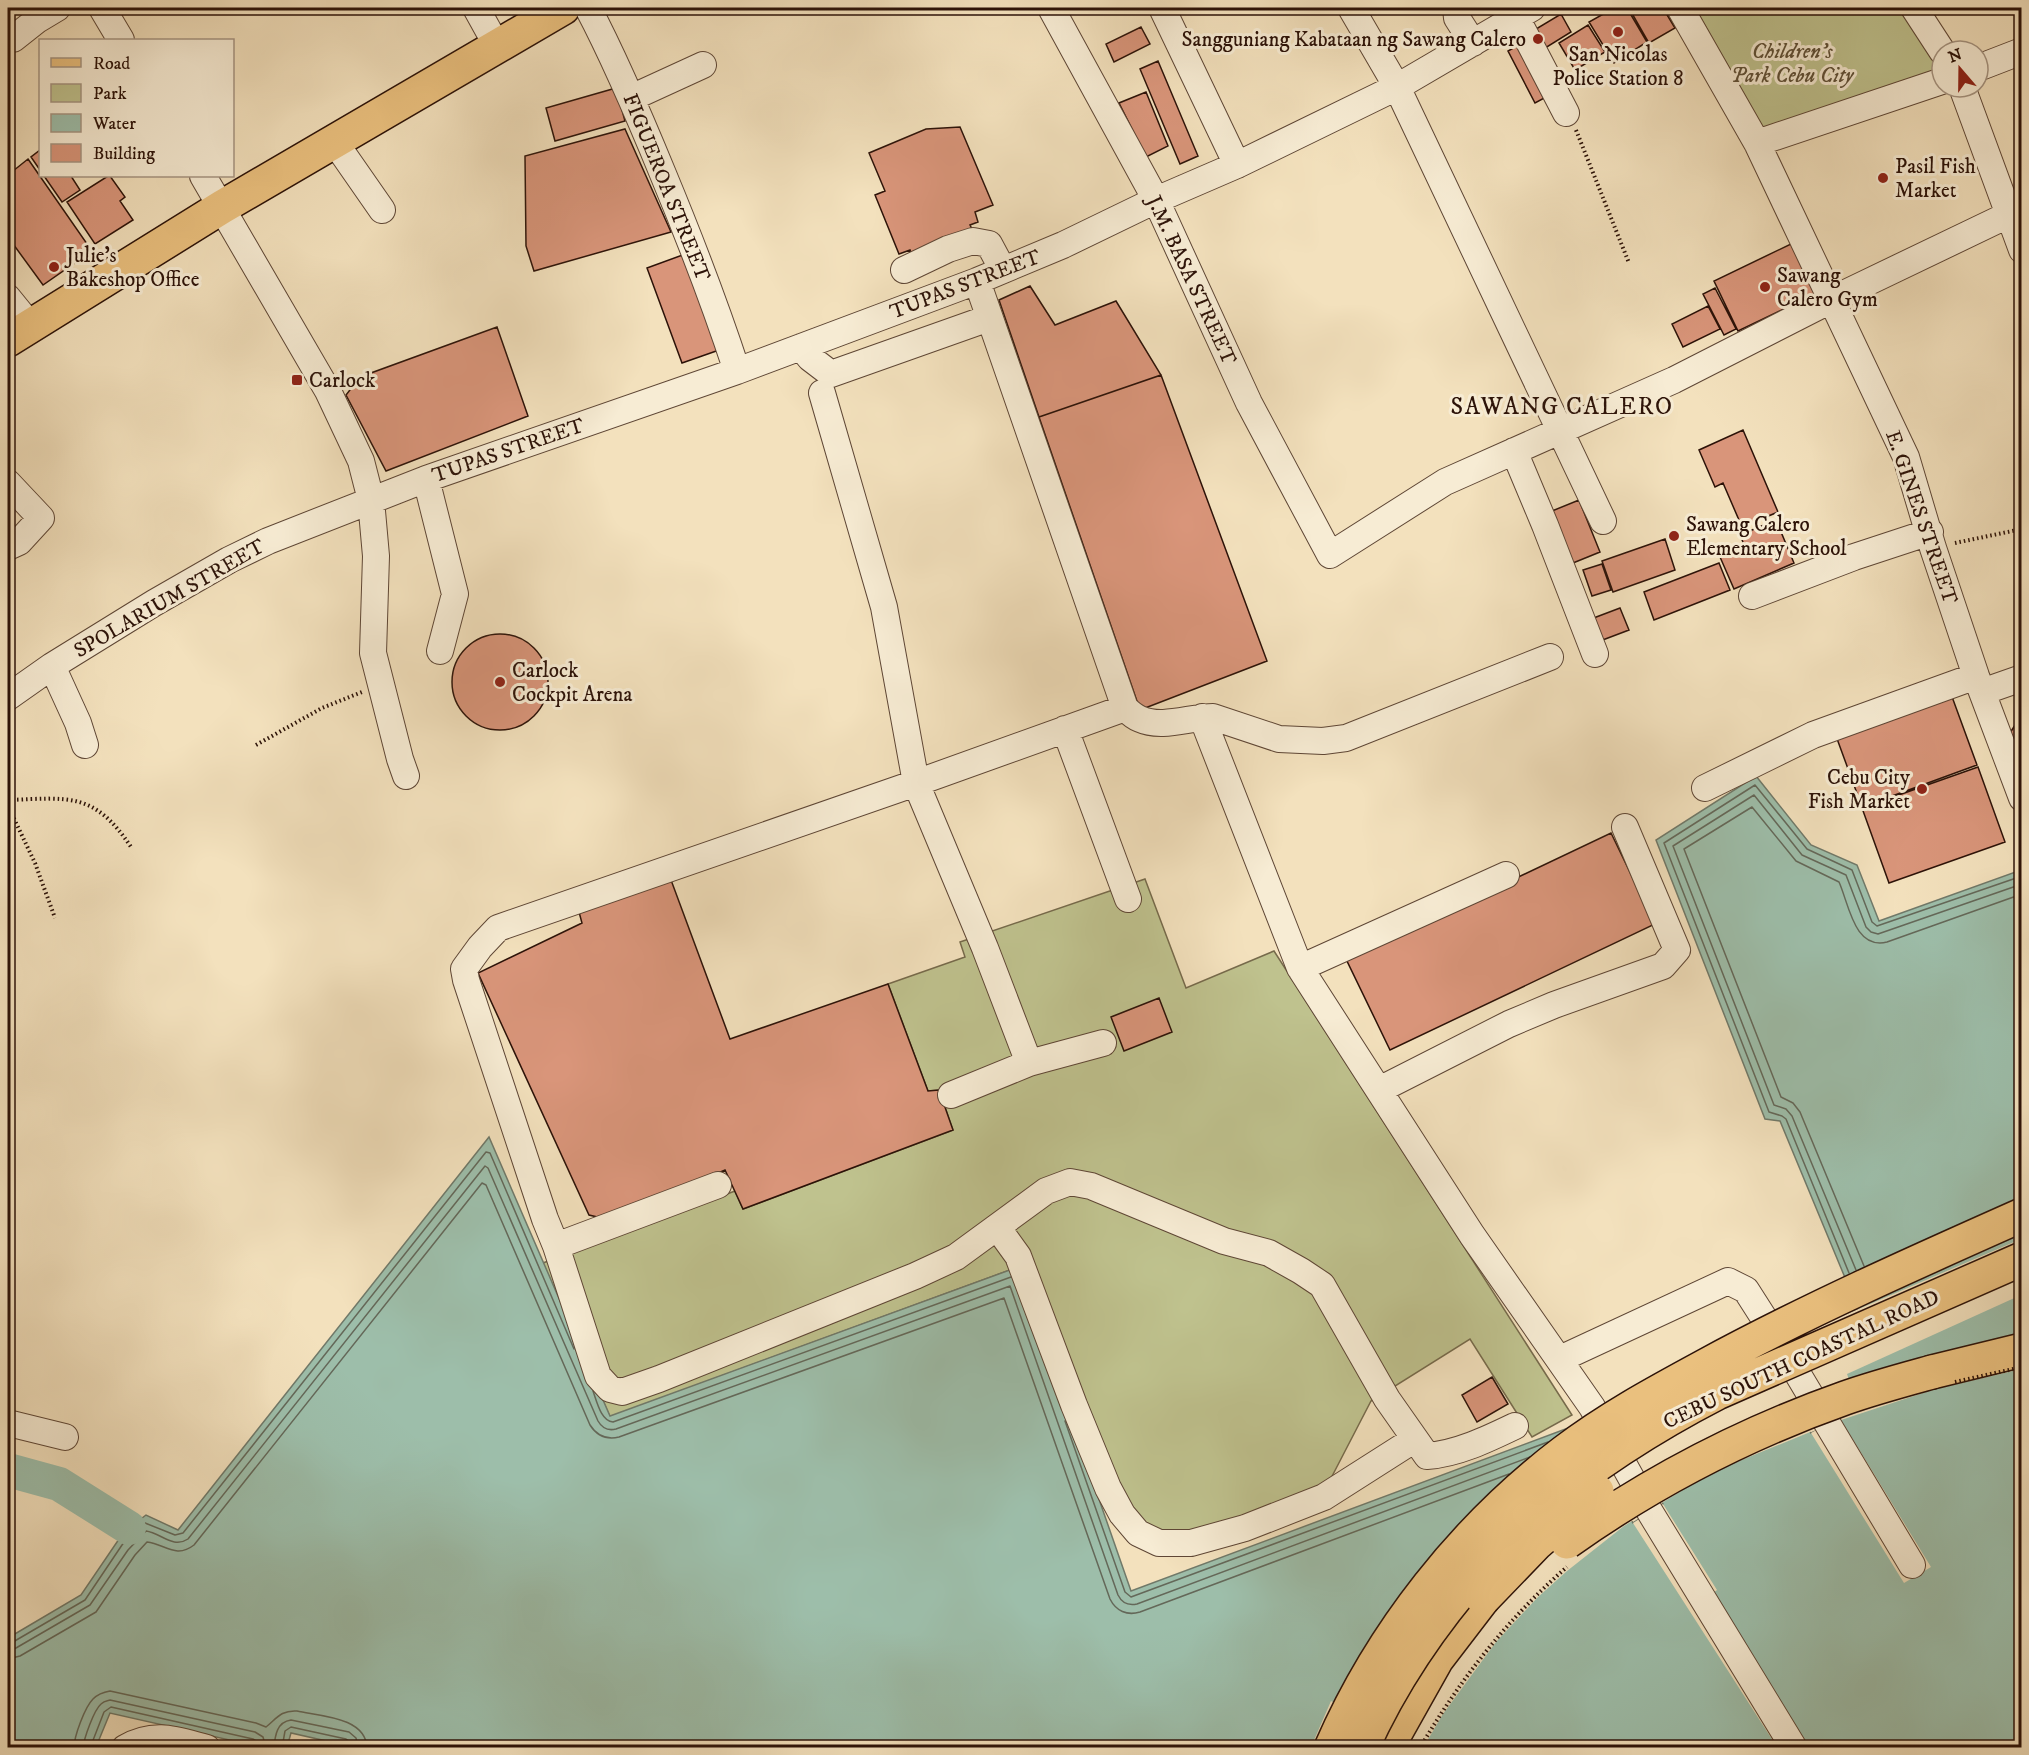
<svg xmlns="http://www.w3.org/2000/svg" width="2029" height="1755" font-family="'IM FELL DW Pica',serif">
<rect width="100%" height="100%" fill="#f3e1bd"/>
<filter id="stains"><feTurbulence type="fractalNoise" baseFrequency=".00333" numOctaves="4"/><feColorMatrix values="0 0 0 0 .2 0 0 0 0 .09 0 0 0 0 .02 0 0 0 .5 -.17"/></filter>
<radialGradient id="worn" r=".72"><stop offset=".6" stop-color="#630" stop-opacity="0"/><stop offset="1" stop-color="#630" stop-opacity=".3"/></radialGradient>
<!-- green -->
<path fill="#bfc28e" stroke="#766a4b" stroke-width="1.5" d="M1695,8H1900L1942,73L1766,133Z
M1145,879L1186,988L1274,951L1572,1415L1532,1437L1470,1339L1371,1401L1328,1484L1188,1538L1156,1532L1130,1511L1018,1267L610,1417L543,1263L735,1191L743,1209L953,1130L939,1090L928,1091L888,984L965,957L960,942Z"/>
<!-- water -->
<path fill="#9dbeaa" stroke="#707969" stroke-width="1.5" d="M1756,776L1811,845L1857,865L1879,921L2021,870V1747L357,1748L291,1733L287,1747L265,1748L110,1713L96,1747H8V1638L81,1595L117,1542L129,1528L146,1515L178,1530L489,1137L610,1416L1018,1267L1131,1591L1571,1427L1633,1523L1663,1504L1610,1412L1752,1346L1811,1433L1840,1420L1789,1333L1858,1309L1780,1121L1765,1119L1656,840Z"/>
<!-- pier -->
<path fill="#f3e1bd" d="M2021,1239V1295L1847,1374L1850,1383L2021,1337V1369L1932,1390L1841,1420L1931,1567L1904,1583L1811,1433L1820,1428L1727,1466L1696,1482L1624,1526L1567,1571L1538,1597L1496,1642L1443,1714L1423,1748L1311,1747L1331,1701L1361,1719L1589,1449L1634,1519L1659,1503L1617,1431L1760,1352L1812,1429L1837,1418L1789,1339Z
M1663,1504L1717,1590L1709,1596L1800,1747H1777L1633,1523Z"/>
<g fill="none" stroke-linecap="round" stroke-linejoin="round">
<!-- shore -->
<path stroke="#646859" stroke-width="1.5" d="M1864,1266L1800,1112L1793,1103L1781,1097L1684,849L1752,807L1796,861L1839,882C1849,904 1854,950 1887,942L2022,894
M1856,1270L1792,1116L1786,1109L1774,1105L1673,846L1754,795L1802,855L1846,875L1866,927L1871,932L1878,934L2022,884
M1849,1273L1786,1119L1782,1116L1769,1112L1664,843L1755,785L1807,849L1852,870L1872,922L1877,926L2022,876
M593,1391C597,1402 601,1421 613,1422L1011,1277
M1065,1421L1125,1592L1131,1597L1548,1442
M8,1642H13L85,1600L122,1545L133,1532L145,1523L175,1535L183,1533L486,1152L490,1153L574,1349
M8,1650L16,1648L90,1605L128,1550L146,1531C161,1533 173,1549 188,1539L485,1166L488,1168L598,1421C602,1428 608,1431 616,1429L1010,1286L1118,1595C1122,1603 1128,1606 1137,1604L1530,1457
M8,1659L20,1656L96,1612L135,1555L147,1542C165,1544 176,1559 194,1545L482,1183L486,1185L590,1425C597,1436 606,1440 619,1437L1004,1298L1110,1599C1116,1611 1127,1616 1140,1612L1509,1474
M74,1748C74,1736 85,1707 93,1699C98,1694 104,1692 110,1691L256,1723L266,1727C277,1718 281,1710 297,1711C320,1716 366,1717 367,1748
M83,1748C84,1738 94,1710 101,1704C104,1701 106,1701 110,1700L255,1732L263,1737L266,1748
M90,1748L104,1712L111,1707L253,1739L258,1742L259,1748
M274,1748C275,1735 277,1722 291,1720L349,1732L356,1738L358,1748
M282,1748L285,1731L291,1727L346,1739L350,1742L351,1748"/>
<!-- river -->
<path stroke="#9dbeaa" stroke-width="34" d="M8,1470L59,1484L129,1528"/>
</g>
<!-- building -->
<path fill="#d9957a" stroke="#2c1208" stroke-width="1.5" d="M1614,8H1627L1647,42L1614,63L1589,22Z
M1629,8H1663L1675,28L1649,43Z
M1561,14L1571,32L1542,50L1531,32Z
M1588,25L1605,52L1575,70L1559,43Z
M1141,27L1150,44L1114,62L1106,44Z
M1522,43L1550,95L1535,103L1508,51Z
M1158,61L1198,156L1180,164L1140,69Z
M616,88L625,121L555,141L546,108Z
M1146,92L1168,146L1146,157L1119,103Z
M960,127L993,205L975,212L978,222L970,225L973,231L912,256L910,250L899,254L875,195L885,191L869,153L926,129Z
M625,129L671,232L534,271L526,246L525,156Z
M40,150V170L31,157Z
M28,159L92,251L43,285L8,237V175Z
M44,176H71L80,190L62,202Z
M108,176H110L125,197L120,201L133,220L95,244L67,202Z
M1793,243L1817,293L1738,331L1714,281Z
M688,253L722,349L682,363L647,268Z
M1030,286L1055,325L1116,301L1161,375L1039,417L999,300Z
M1715,288L1736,329L1724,335L1703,294Z
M1708,306L1720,329L1683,347L1672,324Z
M497,327L528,416L386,471L346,395L360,377Z
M1161,375L1267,661L1140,710L1039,417Z
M1743,430L1778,512L1742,527L1723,483L1715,487L1699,450Z
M1579,500L1600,552L1573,563L1552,511Z
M1776,520L1794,563L1734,589L1720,557L1745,547L1740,535Z
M1665,539L1675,570L1613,592L1602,561Z
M1719,563L1730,590L1654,620L1644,592Z
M1602,564L1611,590L1592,596L1583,570Z
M1620,608L1629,630L1600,641L1591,619Z
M452 682a48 48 0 1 1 96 0a48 48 0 1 1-96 0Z
M1951,694L1977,765L1862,807L1836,736Z
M2022,714V783L2010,733Z
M1978,767L2005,842L1889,883L1862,808Z
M1611,833L1655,924L1390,1050L1346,959Z
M671,880L730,1039L888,984L928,1091L939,1090L953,1130L743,1209L725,1170L610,1220L589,1215L478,973L582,923L579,912Z
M1159,998L1172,1032L1124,1051L1111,1017Z
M1492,1377L1508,1404L1477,1422L1462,1395Z"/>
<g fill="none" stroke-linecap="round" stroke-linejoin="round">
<!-- minor casing -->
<g stroke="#5e4635" stroke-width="28">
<path id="minor" d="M102,8L121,40
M476,8L497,46
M588,8C616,61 640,118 663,174C690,239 715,304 737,371
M1051,8L1156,200L1249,403L1330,555L1445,482L1674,380L1831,300L2008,215L2022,210
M1162,8L1237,165
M1351,8L1397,87L1603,521
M1456,8L1457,18L1473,43
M1680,8L1757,143L1906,457L1933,548L1976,676L2022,798
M1914,8L1942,51
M1516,17L1566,113
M13,39L37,20L57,8
M1978,68L2022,51
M1962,87L2022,250
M631,98L703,65
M334,141L382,210
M1757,143L1942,81
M203,176L328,391L361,461L371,500L376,556L373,653L400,759L406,776
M904,270L948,249L973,241L989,244L1003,270
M977,281L1125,708C1129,712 1135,717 1140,719C1162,729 1190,717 1213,717L1279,739L1323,741L1346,738L1550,657
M8,298L30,325
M801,347L810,358L831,374L989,318
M822,393L884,607L916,783L985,948L1029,1063
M1514,451L1545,525L1595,654
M426,479L455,594L440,651
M8,483L41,518L19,542L8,547
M1752,596L1854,557L1930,532
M52,666L78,723L85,745
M1982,692L2022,678
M8,697L52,666L154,603L229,560L268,541L426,479L737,371L977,281L1063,245L1156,200L1237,165L1397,87L1532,8
M1202,717L1300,968L1472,1235L1592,1407L1650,1512L1794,1748
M1065,729L1128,899
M1705,788L1813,735L1976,676
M1300,968L1506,875
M1379,1090L1509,1024L1554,1005L1663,966L1677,950L1625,827
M951,1095L1029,1063L1103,1043
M718,1185L556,1246L545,1219L466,980L464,969L480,947L498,928L916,783L1125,708
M997,1227L1018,1256L1074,1405L1108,1488L1122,1514L1138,1533L1159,1543H1191L1245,1528L1324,1497L1415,1439
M556,1246L598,1376L610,1389L622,1392L659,1379L915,1276L956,1257L1046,1191L1070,1182L1091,1186L1224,1241L1269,1253L1301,1271L1322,1285L1387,1399L1427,1456C1457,1454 1488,1439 1515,1426
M1560,1359L1728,1281L1746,1290L1769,1326L1912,1565
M8,1423L65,1437
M125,1748C155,1731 176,1740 207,1748"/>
</g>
<!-- major casing -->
<g stroke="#2c1208" stroke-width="36">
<path id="major" d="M8,340L222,207L563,8"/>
</g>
<!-- highway casing -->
<g stroke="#2c1208" stroke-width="36">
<path id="highway" d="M1932,1372L2022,1350
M1387,1748L1437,1659L1483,1599"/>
</g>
<!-- path -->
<path stroke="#2c1208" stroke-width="4" stroke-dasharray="1.5 3" stroke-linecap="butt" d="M1576,130L1629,263
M1955,543L2022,529
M256,745L322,708L362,692
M8,800C68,798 94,791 131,847
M8,806L35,863L55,918"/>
<!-- minor -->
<use href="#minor" stroke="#f7ecd4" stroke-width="26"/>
<!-- major -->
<use href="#major" stroke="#eac07e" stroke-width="33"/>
<!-- highway -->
<use href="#highway" stroke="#eac07e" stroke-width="33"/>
<!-- highway-bridge casing -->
<g stroke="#2c1208" stroke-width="36" stroke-linecap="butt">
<path id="highway-bridge" d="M1567,1542C1653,1481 1746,1433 1845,1398C1873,1388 1903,1380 1932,1372
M1483,1599L1536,1544L1597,1491
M1331,1748C1381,1633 1464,1528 1564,1452C1607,1419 1655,1393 1703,1367C1806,1311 1914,1263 2022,1215
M1362,1748C1392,1681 1434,1620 1483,1565C1496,1551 1509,1535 1524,1522C1583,1471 1647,1429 1717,1393L2022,1259"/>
</g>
<!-- path-bridge -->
<path stroke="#2c1208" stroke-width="4" stroke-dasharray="1.5 3" stroke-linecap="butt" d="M1955,1382L2022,1367
M1420,1748C1459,1681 1508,1618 1567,1567"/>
<!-- highway-bridge -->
<use href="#highway-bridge" stroke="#eac07e" stroke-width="33"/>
</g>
<!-- markers -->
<g fill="#8f2418" stroke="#f7ecd4" stroke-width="2">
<circle cx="1618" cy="32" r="6"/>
<circle cx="1538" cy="39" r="6"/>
<circle cx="1883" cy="178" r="6"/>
<circle cx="54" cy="267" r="6"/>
<circle cx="1765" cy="287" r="6"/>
<rect x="291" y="374" width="12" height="12" rx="3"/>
<circle cx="1674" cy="536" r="6"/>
<circle cx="500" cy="682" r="6"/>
<circle cx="1922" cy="789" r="6"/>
</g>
<g text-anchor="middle" stroke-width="6" stroke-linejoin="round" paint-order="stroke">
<!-- poi labels -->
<g font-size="21" fill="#2c1208" stroke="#f7ecd4" text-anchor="start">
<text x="1526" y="46" text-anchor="end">Sangguniang Kabataan ng Sawang Calero</text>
<text x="1618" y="61" text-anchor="middle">San Nicolas<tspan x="1618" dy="24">Police Station 8</tspan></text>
<text x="1895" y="173">Pasil Fish<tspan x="1895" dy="24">Market</tspan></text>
<text x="66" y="262">Julie's<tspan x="66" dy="24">Bakeshop Office</tspan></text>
<text x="1777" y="282">Sawang<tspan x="1777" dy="24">Calero Gym</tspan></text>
<text x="309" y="387">Carlock</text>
<text x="1686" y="531">Sawang Calero<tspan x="1686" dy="24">Elementary School</tspan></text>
<text x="512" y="677">Carlock<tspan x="512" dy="24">Cockpit Arena</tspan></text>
<text x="1910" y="784" text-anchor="end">Cebu City<tspan x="1910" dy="24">Fish Market</tspan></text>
</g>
<!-- park labels -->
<g font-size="21" font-style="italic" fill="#5f5037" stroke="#f7ecd4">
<text x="1792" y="58">Children's<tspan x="1792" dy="24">Park Cebu City</tspan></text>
</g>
<!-- street labels -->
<g font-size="21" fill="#2c1208" stroke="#f7ecd4">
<text transform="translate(667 187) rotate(68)" y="7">FIGUEROA STREET</text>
<text transform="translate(1192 280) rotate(65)" y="7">J.M. BASA STREET</text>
<text transform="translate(965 284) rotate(-21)" y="7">TUPAS STREET</text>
<text transform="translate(508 450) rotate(-19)" y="7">TUPAS STREET</text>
<text transform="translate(1922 517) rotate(71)" y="7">E. GINES STREET</text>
<text transform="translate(169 598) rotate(-30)" y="7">SPOLARIUM STREET</text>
<text transform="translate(1801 1359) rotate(-25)" y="7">CEBU SOUTH COASTAL ROAD</text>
</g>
<!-- quarter labels -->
<g font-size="24" letter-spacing="1.5" fill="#2c1208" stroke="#f7ecd4">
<text x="1562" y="414">SAWANG CALERO</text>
</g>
</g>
<!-- margin -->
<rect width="2029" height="1755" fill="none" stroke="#f3e1bd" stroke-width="30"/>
<rect x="9" y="9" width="2011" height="1737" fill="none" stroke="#2c1208" stroke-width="3"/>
<rect x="15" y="15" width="1999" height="1725" fill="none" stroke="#2c1208" stroke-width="1.5"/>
<!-- legend -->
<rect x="39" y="39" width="195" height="138" fill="#f7ecd4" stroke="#a69582" stroke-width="1.5"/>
<rect x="51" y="58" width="30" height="9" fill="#eac07e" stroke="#a69582" stroke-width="1.5"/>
<text x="93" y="69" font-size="18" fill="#2c1208">Road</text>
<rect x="51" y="84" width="30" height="18" fill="#bfc28e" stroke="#a69582" stroke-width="1.5"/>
<text x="93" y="99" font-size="18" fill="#2c1208">Park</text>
<rect x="51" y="114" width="30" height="18" fill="#9dbeaa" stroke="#a69582" stroke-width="1.5"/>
<text x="93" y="129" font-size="18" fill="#2c1208">Water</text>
<rect x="51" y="144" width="30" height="18" fill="#d9957a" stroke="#a69582" stroke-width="1.5"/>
<text x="93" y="159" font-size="18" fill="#2c1208">Building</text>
<!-- north arrow -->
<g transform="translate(1960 69) rotate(340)"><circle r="28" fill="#f7ecd4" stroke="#a69582" stroke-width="1.5"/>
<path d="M0-4.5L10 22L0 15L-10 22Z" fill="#8f2418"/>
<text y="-9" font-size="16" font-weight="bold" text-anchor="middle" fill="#2c1208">N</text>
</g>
<rect width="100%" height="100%" filter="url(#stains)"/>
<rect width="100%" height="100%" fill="url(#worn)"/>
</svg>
